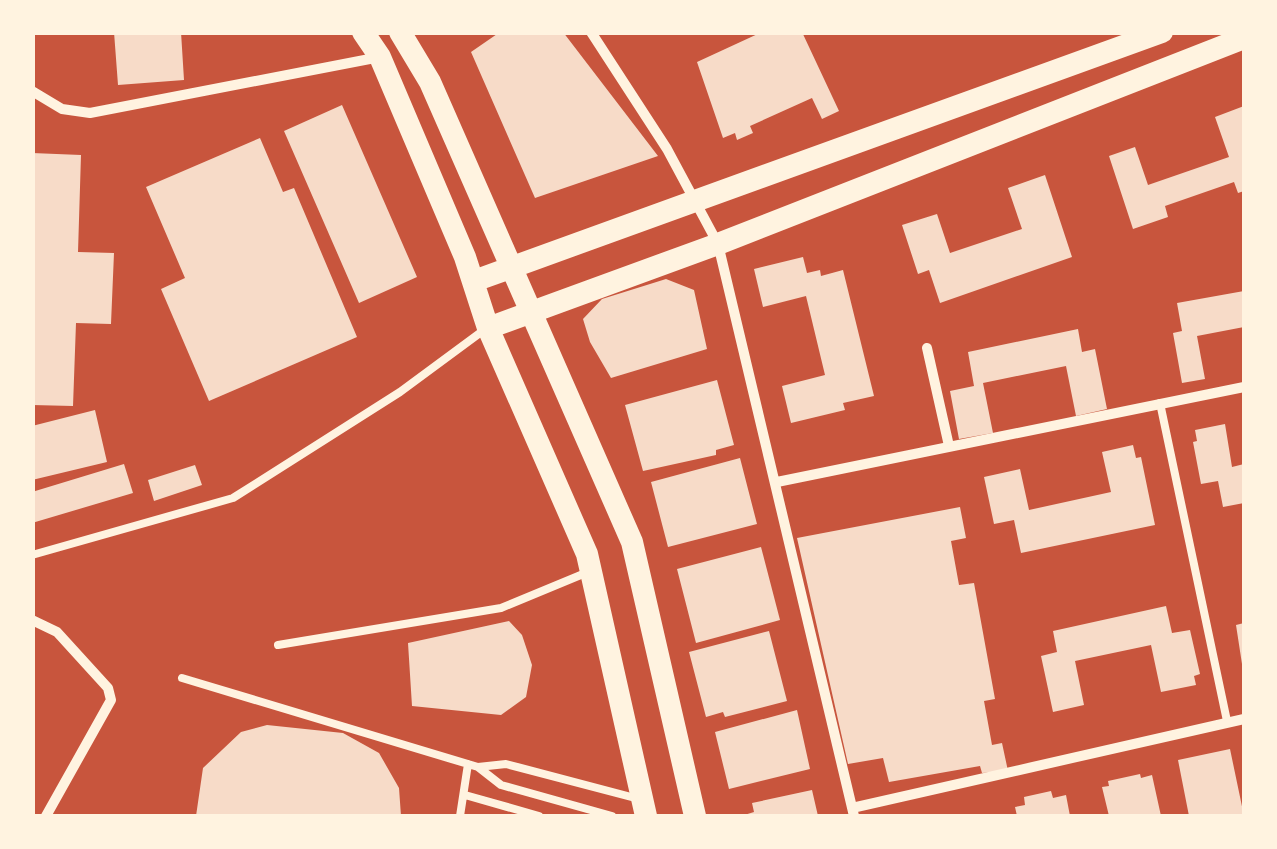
<svg xmlns="http://www.w3.org/2000/svg" width="1277" height="849" font-family="'Space Grotesk',sans-serif">
<rect width="100%" height="100%" fill="#c8553d"/>
<!-- building -->
<path fill="#f7dbc8" d="M114,32H181L184,80L118,85Z
M500,32H563L658,156L535,198L471,52Z
M762,32H802L839,111L822,119L812,98L750,126L753,133L737,140L735,133L723,138L697,62Z
M342,105L417,277L359,303L284,131Z
M1244,106V191L1238,193L1234,182L1165,206L1168,217L1133,229L1109,156L1135,147L1148,185L1229,157L1215,117Z
M260,138L283,192L294,188L357,337L209,401L161,289L185,278L146,187Z
M32,153L81,155L78,252L114,253L111,324L76,323L73,406L32,405Z
M1045,175L1072,257L940,303L929,270L918,274L902,225L937,214L950,253L1022,229L1008,188Z
M803,257L807,273L820,270L821,276L843,270L874,396L843,403L845,410L791,423L782,386L825,375L806,296L763,307L754,269Z
M666,279L694,290L707,349L611,378L590,342L583,319L602,299Z
M1244,291V327L1197,336L1205,379L1182,383L1173,333L1182,331L1177,303Z
M1078,329L1082,352L1095,349L1107,409L1076,416L1066,366L983,383L993,433L959,439L950,391L974,386L968,352Z
M717,380L734,445L716,450V455L643,471L625,405Z
M95,410L107,462L32,480V426Z
M1225,424L1232,467L1244,464V503L1223,507L1218,481L1201,484L1193,442L1197,441L1195,430Z
M1133,445L1136,458L1141,457L1155,525L1021,553L1014,520L994,524L984,477L1020,469L1029,510L1111,492L1102,452Z
M740,458L757,524L668,547L651,482Z
M124,464L133,493L32,523V492Z
M195,465L202,485L154,501L148,480Z
M960,507L966,538L951,541L959,585L974,583L995,699L984,701L992,745L1002,743L1008,771L982,773L980,766L889,782L883,758L848,764L797,538Z
M761,547L780,620L696,643L677,569Z
M1166,606L1172,633L1190,630L1200,674L1194,676L1196,685L1161,692L1151,645L1075,661L1084,705L1053,712L1041,656L1057,652L1053,631Z
M509,621L522,635L532,665L526,697L501,715L412,706L408,643Z
M1244,623V663L1242,664L1236,625Z
M769,631L787,701L725,717L723,712L706,717L689,652Z
M797,710L810,769L729,789L715,732Z
M267,725L343,733L379,753L399,788L401,816H196L203,768L241,732Z
M1230,749L1244,816H1189L1178,760Z
M1140,774L1141,778L1152,775L1161,816H1109L1102,787L1109,786L1108,781Z
M812,790L818,816H741L754,812L752,803Z
M1051,791L1053,798L1066,795L1070,816H1017L1015,807L1025,805L1024,797Z"/>
<g fill="none" stroke-linecap="round" stroke-linejoin="round">
<!-- service -->
<path stroke="#fff3e0" stroke-width="8" d="M1160,403L1227,721
M32,555L233,498L400,392L484,330
M278,645L501,608L588,572
M182,678L478,767
M465,795L539,816
M460,816L468,764
M612,816L501,785L478,767L506,764L639,799"/>
<!-- minor -->
<path stroke="#fff3e0" stroke-width="10" d="M591,32L667,149L718,244L854,816
M32,91L62,109L90,113L380,57
M927,348L949,446
M777,482L1244,387
M32,620L57,632L108,688L111,700L46,816
M852,808L1244,719"/>
<!-- primary -->
<path stroke="#fff3e0" stroke-width="22" d="M363,32L380,57L465,257L488,328L587,554L646,816
M400,32L430,82L632,542L695,816
M474,281L1162,32
M488,328L718,244L1244,38"/>
</g>
<!-- border -->
<rect width="1277" height="849" fill="none" stroke="#fff3e0" stroke-width="70"/>
</svg>
